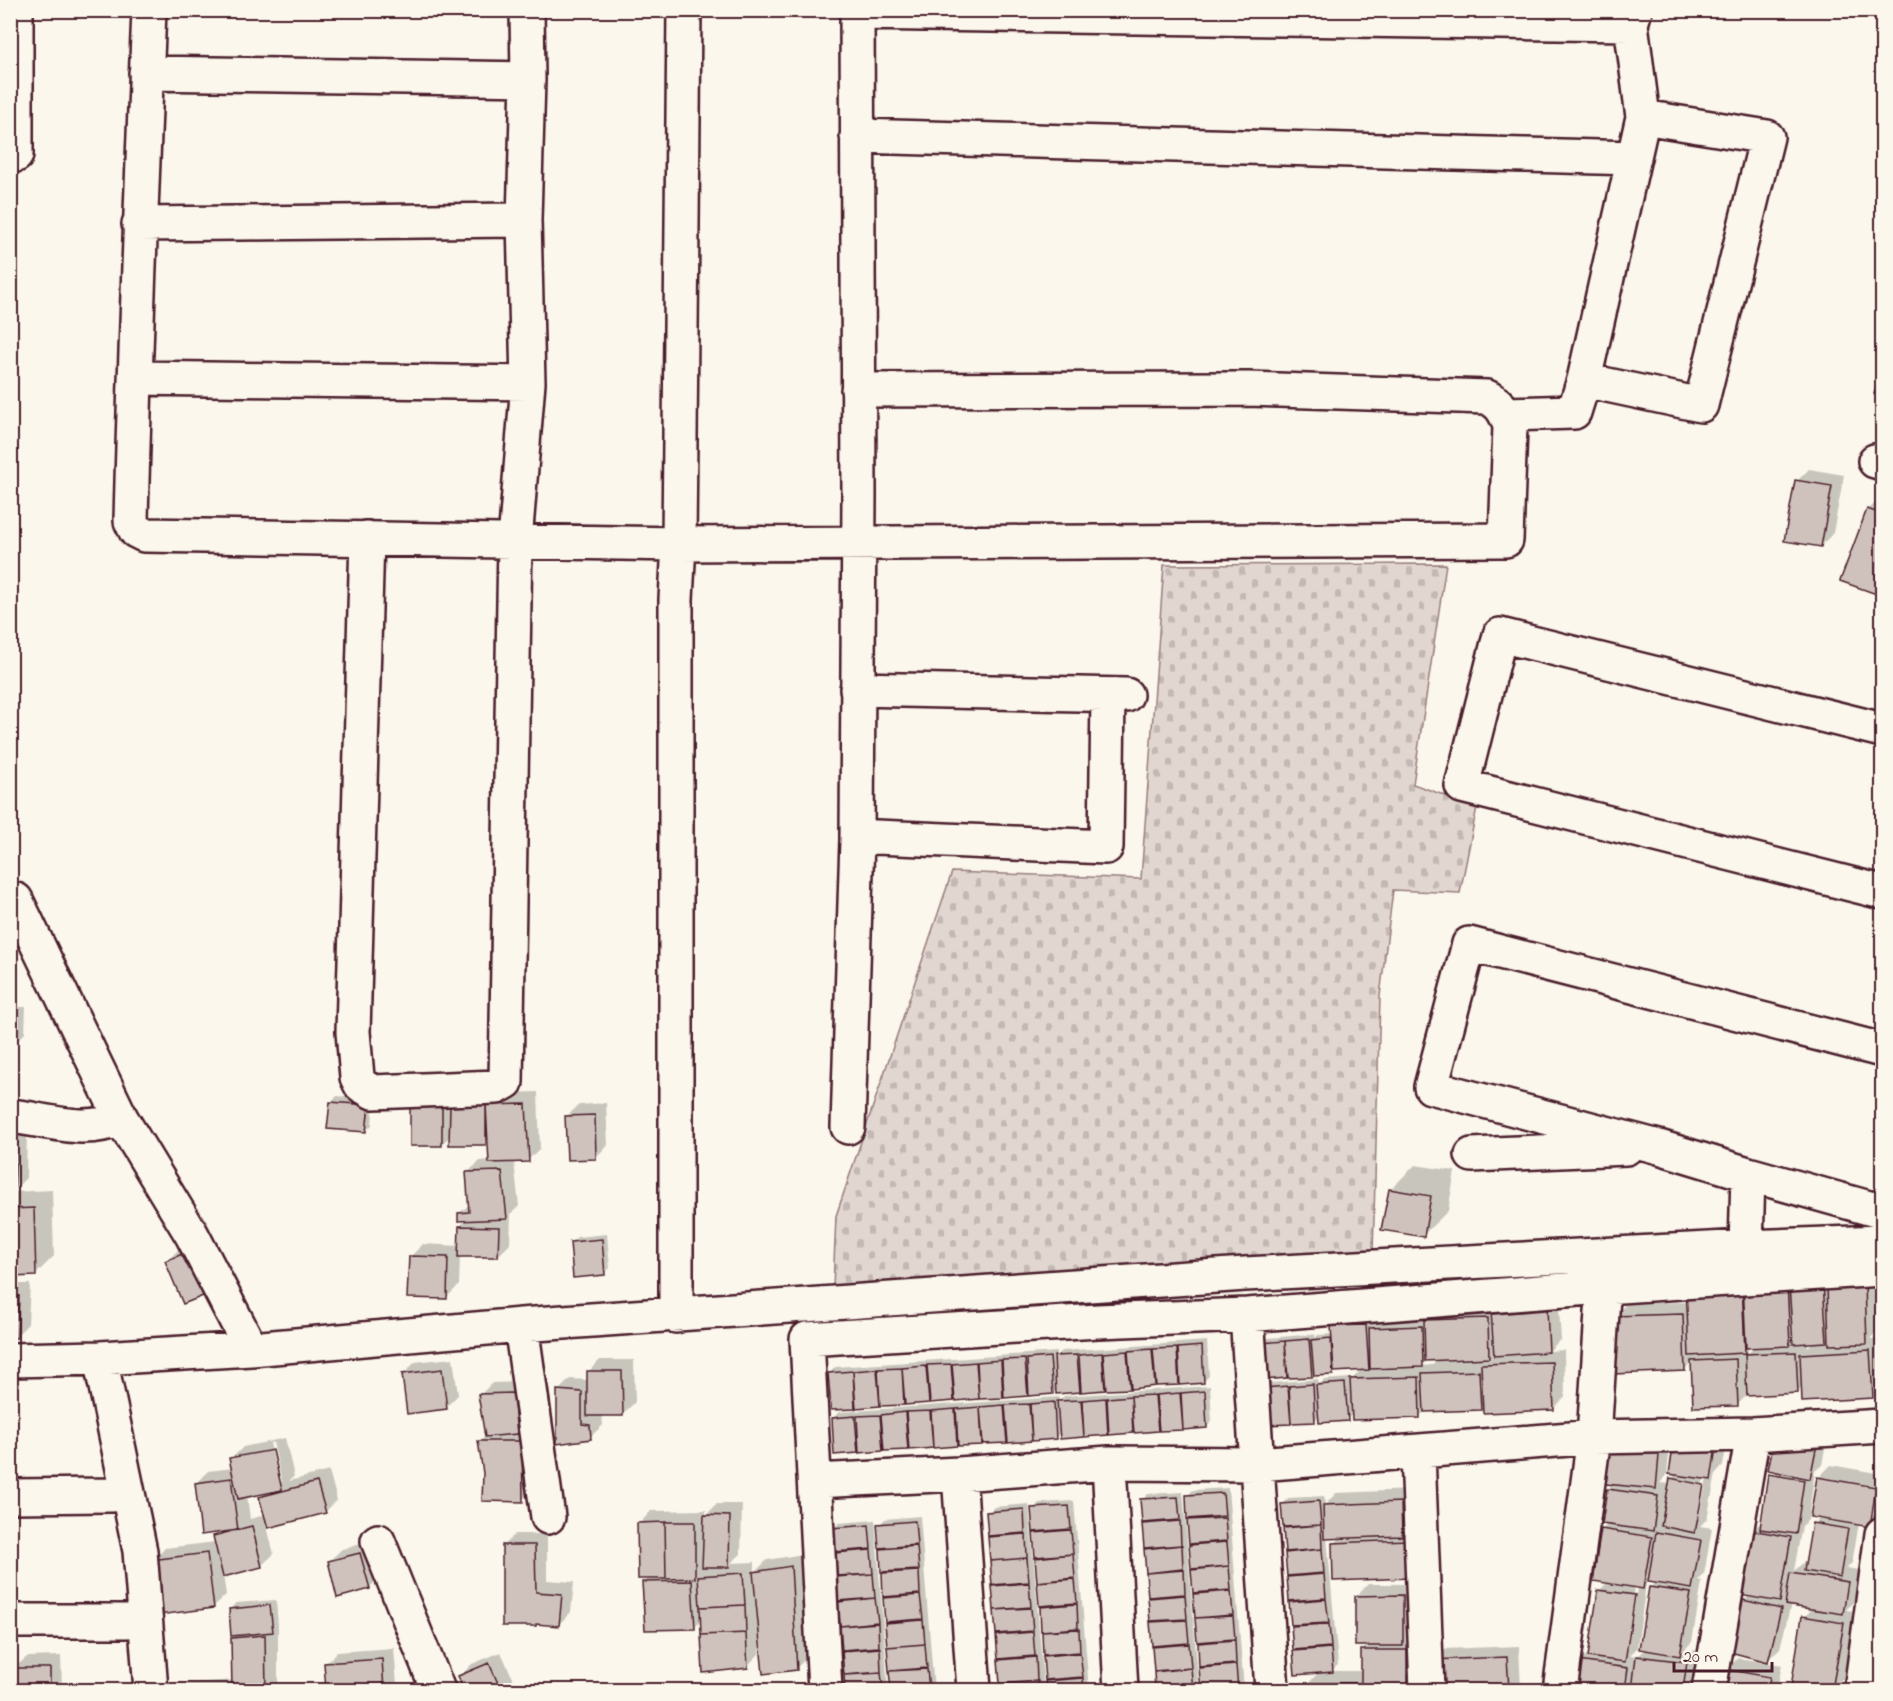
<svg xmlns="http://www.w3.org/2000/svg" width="1893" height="1701" font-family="'Indie Flower',sans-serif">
<defs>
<pattern id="cemetery-stones" width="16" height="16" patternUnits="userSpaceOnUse" patternTransform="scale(1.5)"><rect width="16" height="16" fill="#e2d7d0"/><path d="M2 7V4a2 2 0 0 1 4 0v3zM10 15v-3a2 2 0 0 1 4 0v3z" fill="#c3b8b3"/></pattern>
</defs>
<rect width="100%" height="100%" fill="#fbf7ec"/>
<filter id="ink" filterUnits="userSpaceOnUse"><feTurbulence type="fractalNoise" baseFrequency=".0167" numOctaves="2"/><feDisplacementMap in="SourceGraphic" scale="12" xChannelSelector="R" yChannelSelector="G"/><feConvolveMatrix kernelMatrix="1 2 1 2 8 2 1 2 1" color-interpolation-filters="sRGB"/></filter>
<g filter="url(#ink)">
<!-- cemetery -->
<path fill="url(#cemetery-stones)" stroke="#967b7e" stroke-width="1.5" d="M1446,564L1413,784L1477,807L1460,893L1393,890L1380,996L1373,1253L833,1288L836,1216L952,872L1141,879L1164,565Z"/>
<!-- shadow -->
<path fill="#0003" fill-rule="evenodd" d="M1809,469L1844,475L1833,533L1821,546L1797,481Z
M1881,497L1882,498V595L1842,580L1869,509Z
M10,1007H26L25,1033L13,1045H10Z
M538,1092L540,1148L528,1160L514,1161L519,1206L511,1214L510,1244L498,1256L460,1255L459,1285L446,1298L411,1256L423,1244L460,1246V1226L467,1219L460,1213L470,1204L467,1173L480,1161L490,1160L489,1140L485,1143L451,1135L441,1145L411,1098L463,1094Z
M337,1096L374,1099L372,1125L366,1131L332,1102Z
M606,1103L608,1145L596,1157L566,1117L579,1105Z
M10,1131L27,1132L26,1178L12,1192L52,1190L54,1256L36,1274L10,1275Z
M1415,1165L1455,1171L1448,1211L1423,1235L1390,1190Z
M607,1234L610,1268L604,1274L571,1243L577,1237Z
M207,1237L212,1290L167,1261L179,1249Z
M1876,1272L1878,1330L1870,1339L1882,1338V1387L1873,1397L1803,1386L1798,1392L1748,1394L1738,1404L1692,1362L1684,1370L1614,1317L1626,1304L1688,1302ZM1814,1341L1808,1347V1342ZM1749,1347H1755L1748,1353V1348Z
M10,1284H30L28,1324L16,1336H10Z
M1558,1296L1561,1339L1549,1351L1564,1350L1565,1397L1553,1409L1484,1404L1480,1408L1426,1410L1420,1416L1353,1413L1347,1419L1320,1415L1315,1420L1268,1424L1266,1388L1271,1383L1318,1379L1319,1385L1324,1380L1350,1378V1381L1362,1369L1335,1371L1333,1373L1315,1371L1311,1375L1264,1379L1262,1343L1268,1338L1315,1334V1338L1318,1335L1333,1334V1327L1345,1315ZM1554,1306V1309L1503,1311ZM1428,1359H1439L1432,1365L1422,1366Z
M1207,1341L1209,1376L1204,1381L1058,1392V1388L1053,1393L832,1408L830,1373L835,1367L1056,1352V1356L1061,1351Z
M453,1358L458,1395L446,1407L403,1375L415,1362Z
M600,1360H634L635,1402L623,1414L602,1415L603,1425L590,1437L558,1391L570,1379L588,1380V1372Z
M524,1382L534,1488L522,1500L484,1473L480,1442L486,1435L480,1395L492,1383Z
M1210,1386L1212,1421L1207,1427L1061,1437V1432L1055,1438L836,1453L833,1418L839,1412L1059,1397V1401L1064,1396Z
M1828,1432L1822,1465L1815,1471L1809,1512L1812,1513L1818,1478L1831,1465L1882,1474L1881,1513L1869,1525L1859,1523L1852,1563L1846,1568L1860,1570L1855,1600L1846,1610L1855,1611L1843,1679L1832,1690L1793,1685L1804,1617L1813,1608L1791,1604L1780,1648L1768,1660L1732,1651L1745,1600L1750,1595L1752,1531L1763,1520L1770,1475ZM1809,1515L1821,1517L1814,1524L1807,1562H1804L1794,1571L1802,1526L1808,1520Z
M1671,1433L1667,1475L1660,1483L1670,1484L1671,1479L1677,1474L1728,1435L1723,1466L1716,1474L1707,1519L1700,1526L1712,1528L1704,1575L1698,1581L1702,1582L1692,1642L1685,1649L1698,1651L1693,1690H1576L1580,1662L1590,1651L1600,1590L1608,1582L1602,1530L1609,1523L1608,1489ZM1704,1477L1707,1478L1699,1519H1696ZM1650,1580L1656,1582L1651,1587L1645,1649L1638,1656L1630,1655L1637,1648L1646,1584ZM1634,1587L1637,1588L1628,1649H1625Z
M285,1438L294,1476L289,1481L329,1471L337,1500L325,1512L267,1527L274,1554L261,1566L223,1575L226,1595L213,1607L153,1561L165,1548L216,1542L215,1537L221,1531L196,1483L208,1471L233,1468L231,1459L243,1447ZM273,1442L282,1482H279L270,1443ZM266,1492L261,1497L265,1515L250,1519L247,1496Z
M1228,1488L1244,1690H1203L1187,1496L1193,1490Z
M1412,1490L1421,1564L1334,1544L1341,1537H1327L1338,1665L1331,1671H1363L1362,1651L1369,1644L1356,1597L1368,1584H1415V1632L1408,1638H1419V1690H1308V1684L1320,1671L1297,1673L1283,1504L1289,1498L1324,1496L1325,1505L1336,1493Z
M1183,1492L1199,1690H1157L1142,1500L1148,1494Z
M1074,1501L1089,1690H1048L1033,1509L1039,1503Z
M717,1504H742L741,1554L731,1563L755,1562V1572L767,1560L803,1554L809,1656L796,1668L761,1641H759V1654L747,1666L702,1620L695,1627L644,1583L649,1578L639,1524L651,1511L706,1510V1515Z
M1029,1504L1044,1690H1002L988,1513L994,1507Z
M920,1516L934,1690H892L879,1525L885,1519Z
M875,1520L888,1690H847L833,1529L839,1523Z
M515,1534H547V1580L574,1582L571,1612L558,1625L503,1546Z
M372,1541L381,1576L369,1588L329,1561L342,1549Z
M276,1600L278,1625V1690H171L177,1684L234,1680L233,1639L237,1634L230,1609L236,1603Z
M1519,1646L1521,1690H1432L1431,1661L1443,1649Z
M394,1648L397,1685L391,1690H327L325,1664L337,1652Z
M501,1652L518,1690H466L460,1676L472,1664Z
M61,1656L62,1690H10V1663H20L27,1657Z
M1738,1658L1782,1665L1777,1690H1722L1726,1670Z
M806,1686L807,1690H759Z
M77,1687L151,1690H73Z"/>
<!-- building -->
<path fill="#cfc2bc" stroke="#4a1f2b" stroke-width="1.5" d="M1882,371V397L1874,394Z
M1795,480L1832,486L1821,547L1784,541Z
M1867,509L1882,514V596L1840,581Z
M10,1019H14V1046H10Z
M410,1097H442V1146H410Z
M330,1102L369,1105L366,1132L327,1129Z
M526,1104L529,1162L489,1163L486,1105Z
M450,1105H486V1145H449Z
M595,1115L596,1159L567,1160L565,1116Z
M10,1143H16L14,1192H10Z
M502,1171L507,1219L458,1221V1213L469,1212L466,1172Z
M1389,1189L1431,1196L1424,1237L1381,1230Z
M34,1208L36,1276L10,1277V1209Z
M459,1226L499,1227L498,1257H458Z
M602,1239L605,1275L573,1278L570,1242Z
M195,1249L213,1292L183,1304L165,1261Z
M409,1256L448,1257L447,1299L407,1298Z
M1787,1280L1790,1346L1746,1348L1743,1282Z
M1742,1283L1745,1353L1689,1356L1686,1286Z
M1823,1283L1827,1342L1793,1344L1789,1285Z
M1865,1284L1867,1344L1829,1345L1827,1285Z
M10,1296H19L17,1338H10Z
M1547,1308L1549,1352L1494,1356L1491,1311Z
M1683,1314L1685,1371L1614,1374L1612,1316Z
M1488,1318L1489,1358L1425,1361L1424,1320Z
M1366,1325L1369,1370L1334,1372L1331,1326Z
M1422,1326L1423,1367L1370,1369L1369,1328Z
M1331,1338L1333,1375L1314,1376L1311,1340Z
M1309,1339L1312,1377L1288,1378L1285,1341Z
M1285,1341L1287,1378L1263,1380L1261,1343Z
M1202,1346L1204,1383L1180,1385L1178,1348Z
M1177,1348L1179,1385L1156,1386L1153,1349Z
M1152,1349L1155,1386L1131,1389L1128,1351Z
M1870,1350L1873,1398L1802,1402L1800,1354Z
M1127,1351L1130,1389L1106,1390L1103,1353Z
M1796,1352L1798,1393L1747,1396L1745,1354Z
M1102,1353L1105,1390L1081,1392L1079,1355Z
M1077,1355L1080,1392L1056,1394L1054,1356Z
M1050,1357L1053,1394L1029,1396L1027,1359Z
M1025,1359L1028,1396L1004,1398L1002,1360Z
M1736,1359L1738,1406L1693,1407L1691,1361Z
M1001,1360L1003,1398L979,1399L977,1362Z
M976,1362L979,1399L955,1401L952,1364Z
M1552,1362L1554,1410L1483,1413L1481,1364Z
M951,1364L954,1401L930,1403L927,1365Z
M926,1366L929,1403L905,1405L902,1368Z
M902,1368L904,1405L880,1406L878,1369Z
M442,1369L447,1409L407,1414L402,1374Z
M877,1369L880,1406L856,1408L853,1371Z
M587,1371H622L623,1416H587Z
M853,1371L855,1409L831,1410L828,1373Z
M1479,1371L1481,1410L1424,1412L1422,1373Z
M1419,1377L1420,1418L1352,1420L1350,1379Z
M1345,1383L1348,1421L1319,1423L1316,1385Z
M1313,1384L1315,1422L1291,1423L1289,1386Z
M1288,1386L1291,1424L1266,1425L1264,1388Z
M557,1390L582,1392V1424L590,1425L591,1439L557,1444Z
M1205,1391L1207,1428L1183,1430L1181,1393Z
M513,1393L517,1434L485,1437L478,1394Z
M1180,1393L1183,1430L1159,1431L1156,1395Z
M1155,1395L1158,1431L1134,1433L1131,1396Z
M1131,1396L1133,1433L1109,1435L1107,1398Z
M1106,1398L1108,1435L1084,1437L1082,1400Z
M1081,1400L1084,1437L1060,1439L1057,1401Z
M1054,1402L1056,1439L1032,1441L1030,1404Z
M1029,1404L1032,1441L1008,1443L1005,1405Z
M1004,1405L1007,1443L983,1444L980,1407Z
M980,1407L982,1445L958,1446L956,1409Z
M955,1409L957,1446L933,1448L931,1411Z
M930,1411L933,1448L909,1450L906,1412Z
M905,1412L908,1450L884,1451L881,1415Z
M880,1415L883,1451L859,1453L857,1416Z
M855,1416L858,1453L834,1455L832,1418Z
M1775,1435L1817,1444L1810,1479L1768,1470Z
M1609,1440L1660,1444L1656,1489L1606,1484Z
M1674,1440L1716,1447L1711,1480L1669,1474Z
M478,1441H522L523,1502L482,1501L483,1473Z
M273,1450L282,1490L238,1499L229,1458Z
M1768,1474L1804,1480L1796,1534L1760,1529Z
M1817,1477L1876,1487L1870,1527L1810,1517Z
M231,1478L238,1530L201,1535L195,1483Z
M1670,1478L1704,1485L1695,1533L1661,1526Z
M317,1482L326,1513L268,1528L259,1497Z
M1607,1489L1658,1496L1653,1531L1602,1524Z
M1223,1493L1225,1516L1187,1519L1186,1495Z
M1178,1497L1180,1520L1142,1523L1140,1499Z
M1319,1501L1321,1525L1283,1527L1281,1504Z
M1401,1502L1402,1536L1324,1539L1323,1505Z
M1069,1506L1071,1529L1033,1532L1031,1508Z
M1024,1509L1025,1533L988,1536L986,1512Z
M704,1515L730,1516L729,1567H702Z
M1225,1518L1227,1541L1189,1544L1187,1520Z
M915,1521L917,1545L879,1548L877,1524Z
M1180,1521L1181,1545L1144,1548L1142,1524Z
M665,1522L666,1579H638L637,1523Z
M665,1522H695V1578L666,1579Z
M1812,1523L1848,1529L1840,1577L1804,1571Z
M869,1525L871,1549L834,1552L832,1528Z
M1321,1525L1322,1549L1285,1552L1283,1528Z
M252,1526L262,1567L223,1577L213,1536Z
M1601,1529L1652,1537L1643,1589L1593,1581Z
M1071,1530L1073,1554L1035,1557L1033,1533Z
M1751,1530L1791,1537L1780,1602L1739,1595Z
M1656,1532L1701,1540L1692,1589L1648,1582Z
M1026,1534L1027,1558L990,1561L988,1537Z
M1407,1540L1409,1578L1333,1581L1332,1543Z
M1227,1542L1229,1566L1191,1569L1189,1545Z
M502,1545H535L536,1592L562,1594L559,1626L536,1624V1626H502Z
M1182,1545L1183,1569L1146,1573L1144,1549Z
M917,1546L919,1570L881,1572L880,1549Z
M1322,1549L1324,1573L1287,1576L1285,1553Z
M871,1550L873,1574L836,1576L834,1553Z
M207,1553L214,1608L158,1615L151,1560Z
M360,1553L370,1589L337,1598L328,1561Z
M1073,1554L1075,1578L1037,1582L1035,1558Z
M1027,1558L1029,1582L992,1585L990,1561Z
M791,1566L797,1670L763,1674L753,1572Z
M1229,1566L1231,1590L1193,1593L1191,1570Z
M1184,1570L1185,1594L1148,1597L1146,1573Z
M919,1571L920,1594L883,1597L882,1573Z
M743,1573L745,1605L700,1607L698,1576Z
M1790,1573L1848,1582L1843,1614L1785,1605Z
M873,1574L875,1598L838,1601L836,1577Z
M1324,1574L1326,1598L1289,1601L1287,1577Z
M1075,1579L1077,1603L1039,1606L1037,1582Z
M692,1581L695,1629L645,1630L642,1582Z
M1029,1583L1031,1607L994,1610L992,1586Z
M1649,1587L1691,1593L1680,1656L1639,1649Z
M1598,1590L1635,1595L1625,1662L1588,1657Z
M1231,1591L1233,1615L1195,1618L1193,1594Z
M920,1595L923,1619L885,1622L883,1598Z
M1185,1595L1187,1619L1150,1621L1148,1598Z
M1403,1595V1646H1355V1596Z
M875,1598L878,1622L840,1626L838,1602Z
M1326,1599L1329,1623L1291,1625L1289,1602Z
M1743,1600L1781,1609L1768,1662L1730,1652Z
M1077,1604L1078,1628L1041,1631L1040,1607Z
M270,1605L273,1632L231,1636L229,1609Z
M745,1605L746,1633L701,1635L700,1607Z
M1031,1608L1033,1631L996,1634L994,1610Z
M1233,1616L1235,1639L1197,1642L1195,1618Z
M1802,1616L1844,1623L1832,1690H1816L1791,1687Z
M923,1620L925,1644L887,1647L885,1623Z
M1187,1620L1189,1643L1152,1646L1150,1622Z
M878,1623L879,1647L842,1650L840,1626Z
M1329,1624L1331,1647L1293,1650L1291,1626Z
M1079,1629L1080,1652L1043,1655L1042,1631Z
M1033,1632L1035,1656L998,1659L996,1635Z
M746,1633L748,1668L703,1673L701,1635Z
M265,1635L266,1690H232L231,1638Z
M1235,1640L1236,1664L1199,1667L1198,1643Z
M925,1644L927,1668L889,1671L887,1647Z
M1189,1644L1191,1668L1154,1671L1152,1647Z
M880,1648L881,1672L844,1675L842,1651Z
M1331,1648L1333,1672L1295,1675L1293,1651Z
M1361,1650H1407V1690H1361Z
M1080,1653L1083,1677L1045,1680L1043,1656Z
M1636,1656L1687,1662L1683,1690H1632Z
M1036,1657L1037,1681L1000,1684L998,1660Z
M1507,1657L1509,1690H1431L1430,1660Z
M382,1659L384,1690H326L324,1663Z
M1578,1661L1628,1668L1625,1690H1574Z
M489,1663L501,1690H464L458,1676Z
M1236,1665L1238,1689L1201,1690L1199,1668Z
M13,1668H50V1690H13Z
M1191,1668L1193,1690H1155L1154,1672Z
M927,1669L929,1690H891L889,1671Z
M1724,1669L1770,1677L1768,1690H1721Z
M881,1673L883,1690H845L844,1675Z
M1083,1678L1084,1690H1046L1045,1681Z
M1038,1681V1690H1001L1000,1684Z
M1306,1683H1360V1690H1306Z"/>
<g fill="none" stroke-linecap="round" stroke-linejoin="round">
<!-- minor casing -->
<g stroke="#4a1f2b" stroke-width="38">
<path id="minor" d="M149,10C142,181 135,351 131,521L136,531L144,535L679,544L676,599V1316
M684,10L679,544L1506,540L1510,426C1505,411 1501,404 1487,397L1248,389L858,390
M857,13L1631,24
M146,73L528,79
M857,136L1634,158
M16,155V10
M139,224L524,220
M135,378L528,383
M1584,380L1701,405L1767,137L1643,117
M1506,414L1574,412L1584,380L1643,117L1631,24L1635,10
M1875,461L1882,463
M367,538L353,1032L357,1077L361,1085L373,1092L497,1087L506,1082L515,541L528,383L524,220L528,79L527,10
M857,689L1126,695
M1882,730L1500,635L1462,786L1882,892
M857,839L876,837L1106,847L1108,695
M16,900L121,1118L192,1235L251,1349
M10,1116C48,1120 85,1135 121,1118
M848,1127L857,839L859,493L857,10
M1472,1155L1626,1148
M1748,1174L1659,1147L1431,1087L1469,944L1882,1050
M1746,1247L1748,1174L1876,1210L1882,1206
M1247,1315L1272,1690
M521,1325L548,1517
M100,1358L140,1551L151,1690
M10,1360L100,1358L251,1349L521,1325L1245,1274L1746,1247L1882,1242
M1418,1453L1427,1690
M1109,1463L1121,1690
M959,1474L974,1690
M815,1481L959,1474L1109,1463L1258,1464L1594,1437L1753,1434L1882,1426
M10,1496L111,1495
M378,1541L438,1690
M10,1621H127
M825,1690L807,1339L1098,1321L1247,1315L1604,1287L1882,1269
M1560,1690L1594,1437L1605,1266
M1709,1690L1753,1434
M1861,1690L1882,1534"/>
</g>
<!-- minor -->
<use href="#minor" stroke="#fbf7ec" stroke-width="33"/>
</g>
</g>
<!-- margin -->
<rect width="1893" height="1701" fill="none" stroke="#fbf7ec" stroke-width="36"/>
<rect x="18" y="18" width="1857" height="1665" fill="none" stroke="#4a1f2b" stroke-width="2" filter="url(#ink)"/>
<!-- scale -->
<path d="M1674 1662v9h98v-9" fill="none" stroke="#4a1f2b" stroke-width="3"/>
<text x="1683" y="1662" font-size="18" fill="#4a1f2b" stroke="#fbf7ec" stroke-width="4.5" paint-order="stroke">20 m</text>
</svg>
